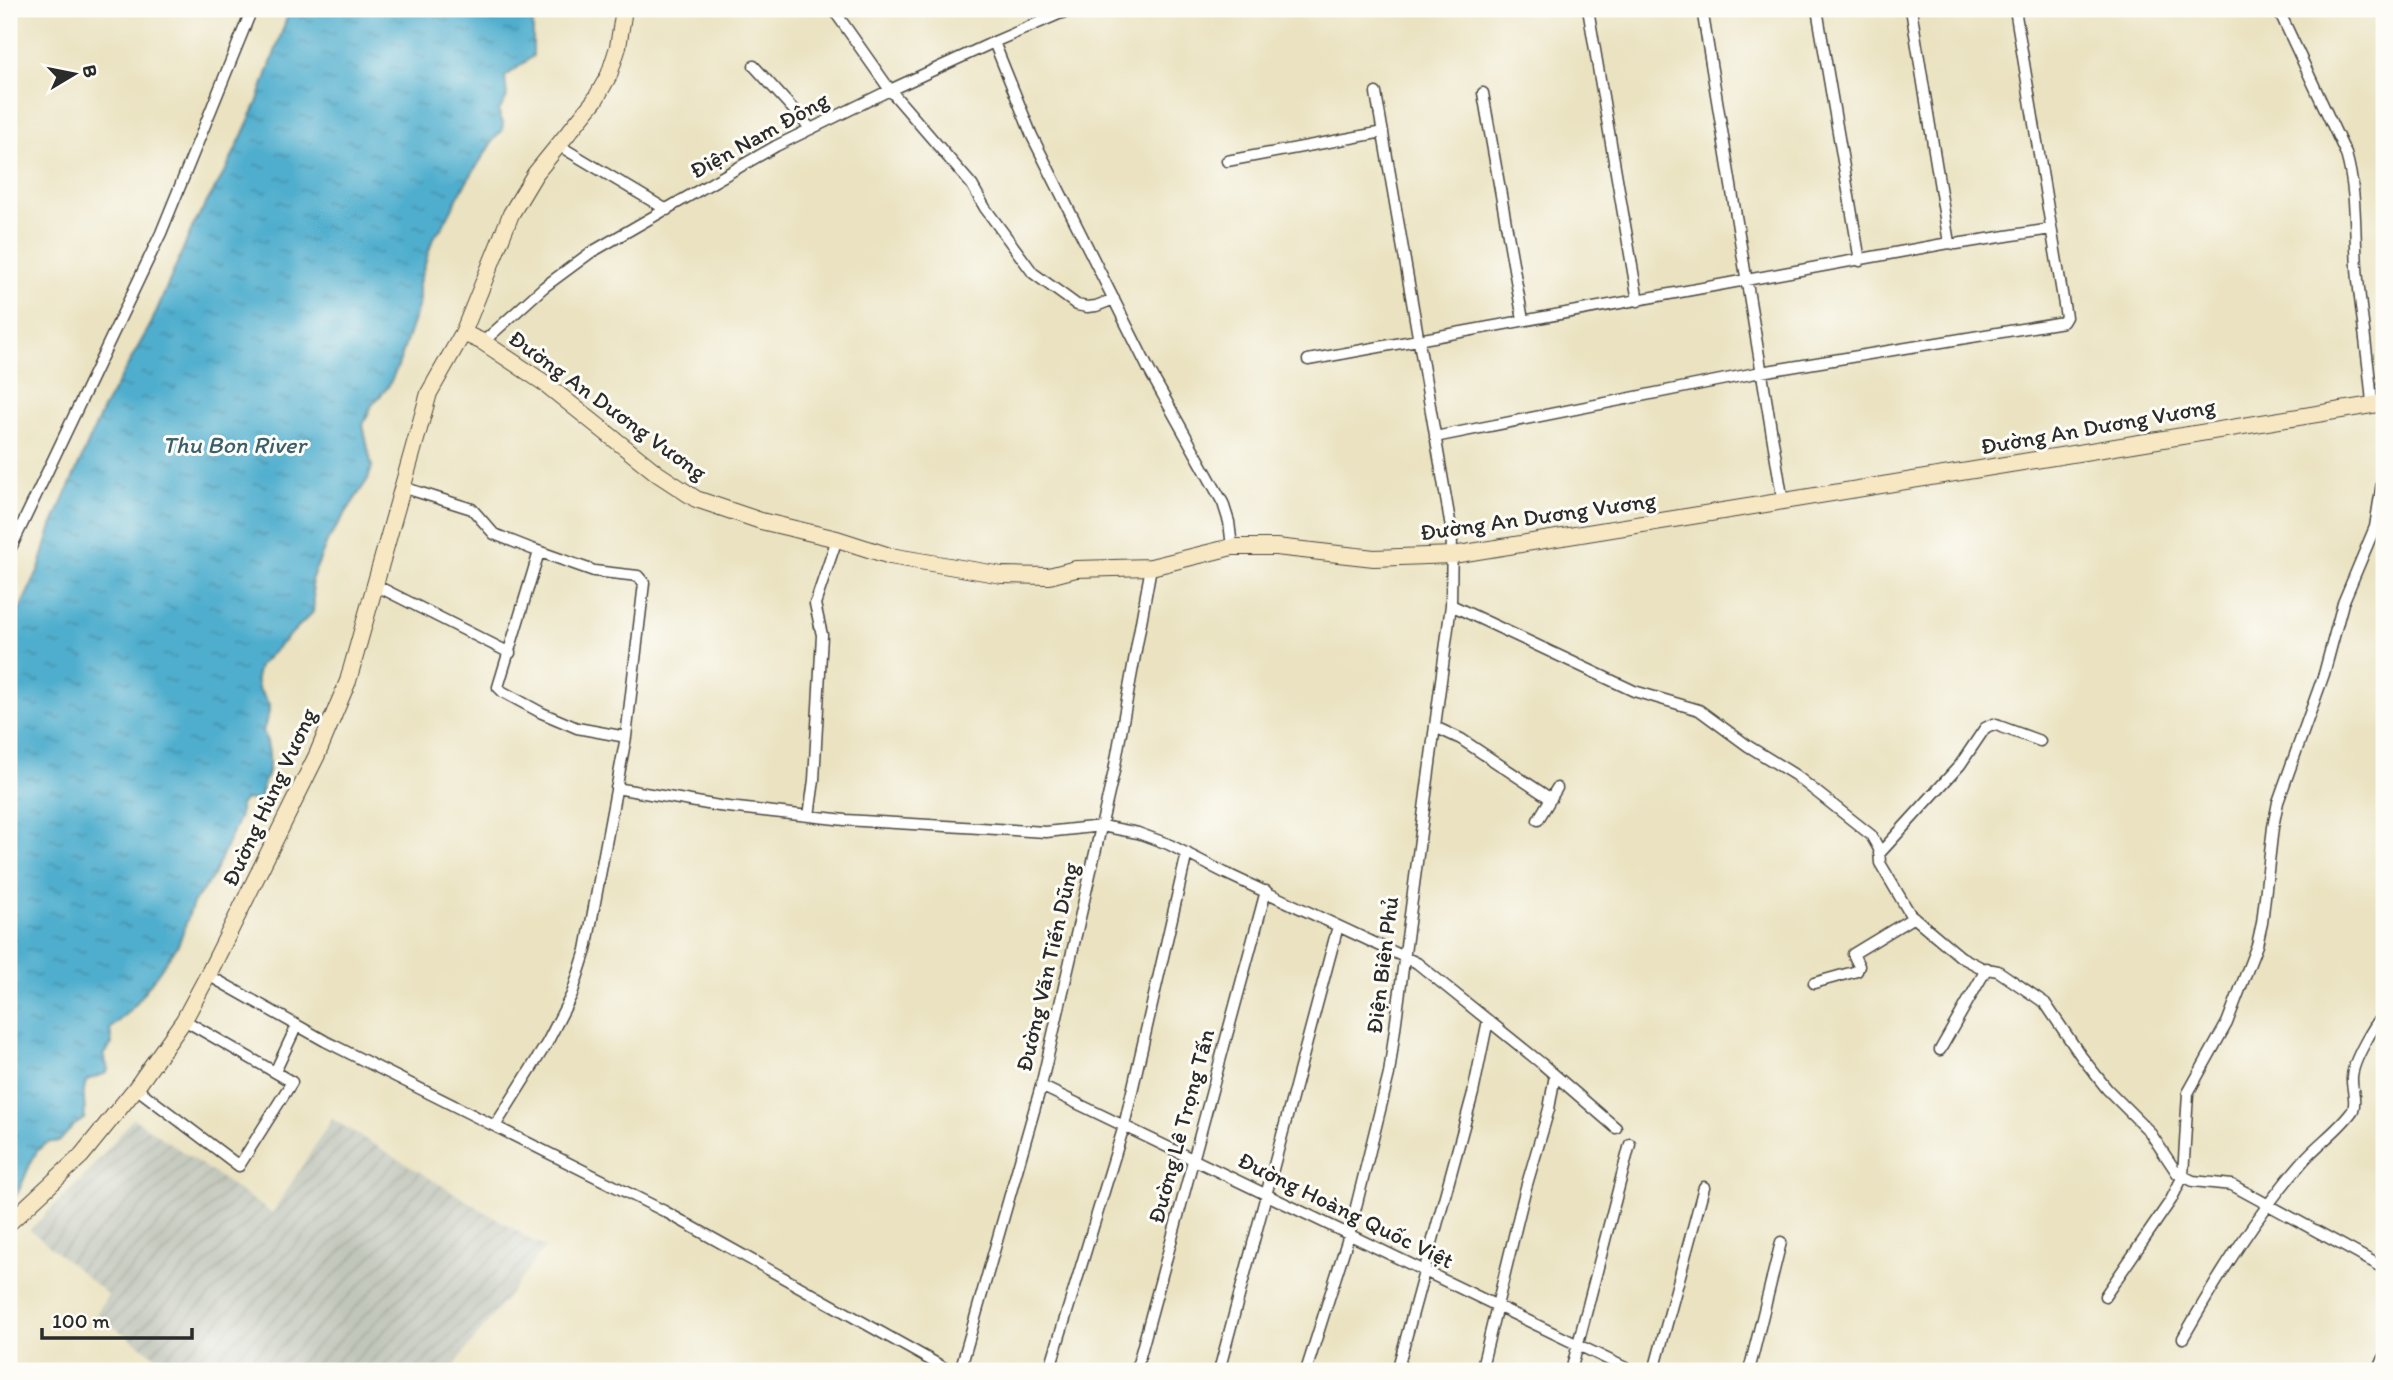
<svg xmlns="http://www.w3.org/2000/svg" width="2393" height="1380" font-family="Itim,sans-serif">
<defs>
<pattern id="industrial-furrows" width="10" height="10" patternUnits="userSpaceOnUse" patternTransform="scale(1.75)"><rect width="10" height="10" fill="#c1c6ba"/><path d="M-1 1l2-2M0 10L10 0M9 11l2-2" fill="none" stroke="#a6aaa0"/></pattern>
<pattern id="water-ripples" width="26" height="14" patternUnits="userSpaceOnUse" patternTransform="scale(1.75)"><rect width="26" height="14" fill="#50aece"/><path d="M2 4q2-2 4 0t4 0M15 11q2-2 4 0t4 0" fill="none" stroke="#438ea7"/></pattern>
</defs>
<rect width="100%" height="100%" fill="#fdfcf7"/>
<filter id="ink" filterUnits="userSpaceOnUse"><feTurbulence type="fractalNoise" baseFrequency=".0143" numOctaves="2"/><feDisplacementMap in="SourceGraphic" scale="14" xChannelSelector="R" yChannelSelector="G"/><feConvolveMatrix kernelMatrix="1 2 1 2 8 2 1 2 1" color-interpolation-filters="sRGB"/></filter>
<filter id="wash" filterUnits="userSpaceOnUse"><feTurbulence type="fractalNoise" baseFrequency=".00686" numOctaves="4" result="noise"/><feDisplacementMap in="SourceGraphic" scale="28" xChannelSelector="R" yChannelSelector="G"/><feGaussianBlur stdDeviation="1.57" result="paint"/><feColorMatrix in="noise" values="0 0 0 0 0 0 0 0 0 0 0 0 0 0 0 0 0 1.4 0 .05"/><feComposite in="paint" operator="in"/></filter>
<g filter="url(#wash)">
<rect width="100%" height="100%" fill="#eae2c0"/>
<!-- industrial -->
<path fill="url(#industrial-furrows)" d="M133,1118L272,1213L332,1119L545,1248L450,1371H176L96,1314L108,1295L30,1230L88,1173Z"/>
<!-- water -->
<path fill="url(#water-ripples)" stroke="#3e6c7c" stroke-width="2" d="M290,9H547L537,13L533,20V56L505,77L507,97L499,111L500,119L503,122L502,131L494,139L461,191L443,226L433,238L419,283V304L398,366L388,387L372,405L363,425L372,467L368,479L328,540L311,580L314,600L313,612L259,666L256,678L258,688L269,704V712L263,731C268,742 271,758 268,770C267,780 261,785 260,797L255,801L245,799L240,805V816L212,878L193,903L179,943L135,1005L110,1029L112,1044L103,1055L108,1068L107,1073L87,1080C80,1093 87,1106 84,1119L73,1126L59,1142C28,1137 29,1187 9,1203V632L39,569L52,526L103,409L151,324L193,226L227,168L257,103Z"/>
</g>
<g filter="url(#ink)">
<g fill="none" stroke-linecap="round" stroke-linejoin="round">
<!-- street casing -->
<g stroke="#484641" stroke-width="13">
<path id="street" d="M833,9L890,90L972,185L985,208L1033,273L1077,305L1087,307L1096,306L1114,299
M1588,9L1638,301
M1702,9L1783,502
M1817,9L1860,261
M1911,9L1949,243
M2281,15L2346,154C2359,199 2353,243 2359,289C2363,327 2369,365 2372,403
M994,42L1032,136L1149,370L1223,503L1229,522L1232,547
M754,66L811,129
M1483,93L1523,320
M558,145L667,210
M1227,161L1383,132
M483,342L544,287L590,253L776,146L890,90L994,42L1059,14L1080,9
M1308,360L1949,243L1956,244L2051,229
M1435,437L1761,372L2063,322L2066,317L2015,9
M402,487L472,509L494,534L532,549L594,571L638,576L644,583L626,737L586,950L572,994L547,1043L495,1126
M9,552L161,233L252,9
M539,552L498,687L503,692L542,713L577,728L626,737
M375,585L510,653
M1451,605L1634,691L1699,710L1748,746L1795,775L1871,835L1879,849L1880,863L1910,914L1961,957L1982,968L1998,971L2045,1003L2081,1056L2107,1089L2149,1131L2177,1173L2193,1181L2232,1185L2384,1268
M1435,727L1461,739L1551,799
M616,788L719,806L845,820L1046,832L1102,826L1138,833L1168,844L1225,873L1417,963L1541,1063L1616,1128
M809,816L814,780L822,635L815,604L837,539
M1538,820L1557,788
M1879,854L1960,765L1985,728L1993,724L1999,726L2040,741
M208,975L325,1041L664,1211L950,1371
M1814,983L1857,971L1859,966L1853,954L1914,917
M1940,1050L1987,968
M275,1072L297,1025
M1041,1086L1632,1371
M136,1088L239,1166L292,1082L184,1020
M2105,1296L2171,1200L2183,1176L2188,1093L2227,1023L2257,945L2262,923L2273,827L2278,802L2324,674L2343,603L2375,527L2384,470
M2183,1338C2219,1275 2257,1214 2304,1160C2320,1142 2340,1129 2353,1110C2357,1098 2351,1089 2352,1077C2353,1060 2374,1026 2384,1013
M960,1371L1041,1086L1114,771L1151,567
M1049,1371L1124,1126L1187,853
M1136,1371L1266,891
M1219,1371L1338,926
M1306,1371L1349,1235L1389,1074L1451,605L1452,533L1376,93
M1397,1371L1473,1093L1488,1020
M1481,1371L1525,1191L1549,1109L1555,1075
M1571,1371L1630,1144
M1654,1371L1704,1187
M1749,1371L1781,1242
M2378,1371L2384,1358"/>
</g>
<!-- secondary casing -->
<g stroke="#484641" stroke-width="18">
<path id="secondary" d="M463,333L483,342L543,382L658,474L696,499L761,521L837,539L890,556L1002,575L1049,576L1076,569L1151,567L1232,547H1276L1374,558L1453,555L2384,403
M9,1223L81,1156L136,1088L184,1020L208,975L317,755L348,681L429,393L463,333L511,214L535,174L595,100L609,75L618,47L624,9"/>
</g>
<!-- street -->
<use href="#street" stroke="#fff" stroke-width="10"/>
<!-- secondary -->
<use href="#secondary" stroke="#f7e8c3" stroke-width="16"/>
</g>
</g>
<g text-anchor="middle" stroke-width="6" stroke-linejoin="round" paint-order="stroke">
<!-- street labels -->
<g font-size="23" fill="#2b2b2b" stroke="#fdfcf7">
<text transform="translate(759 135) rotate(-29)" y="8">Điện Nam Đông</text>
<text transform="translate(608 405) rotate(36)" y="8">Đường An Dương Vương</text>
<text transform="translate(2098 426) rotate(-10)" y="8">Đường An Dương Vương</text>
<text transform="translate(1538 516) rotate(-8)" y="8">Đường An Dương Vương</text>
<text transform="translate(269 797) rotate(-65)" y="8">Đường Hùng Vương</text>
<text transform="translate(1382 965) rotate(-83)" y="8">Điện Biên Phủ</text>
<text transform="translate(1047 967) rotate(-77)" y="8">Đường Văn Tiến Dũng</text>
<text transform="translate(1181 1126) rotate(-75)" y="8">Đường Lê Trọng Tấn</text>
<text transform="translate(1346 1210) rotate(26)" y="8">Đường Hoàng Quốc Việt</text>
</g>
<!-- water labels -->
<g font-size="24" font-style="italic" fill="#3a5f6c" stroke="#fdfcf7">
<text x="234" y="453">Thu Bon River</text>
</g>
</g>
<!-- margin -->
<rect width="2393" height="1380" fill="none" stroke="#fdfcf7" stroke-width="35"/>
<!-- north arrow -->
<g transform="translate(74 74) rotate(80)" stroke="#fdfcf7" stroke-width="5" paint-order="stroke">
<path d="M0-5L12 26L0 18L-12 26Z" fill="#2b2b2b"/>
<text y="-10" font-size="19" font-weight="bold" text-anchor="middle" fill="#2b2b2b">B</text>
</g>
<!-- scale -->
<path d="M42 1328v10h150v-10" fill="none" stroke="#2b2b2b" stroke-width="3.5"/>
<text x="52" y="1328" font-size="21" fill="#2b2b2b" stroke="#fdfcf7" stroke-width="5" paint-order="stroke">100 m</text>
</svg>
